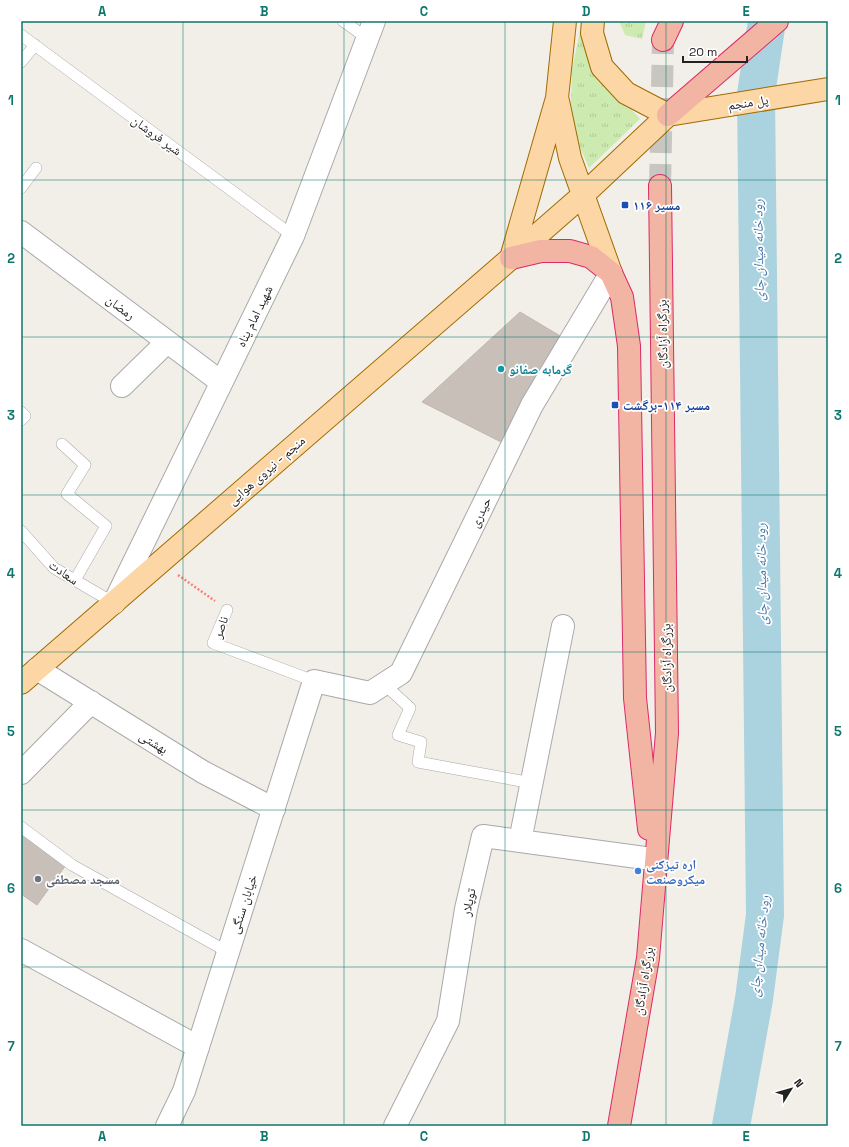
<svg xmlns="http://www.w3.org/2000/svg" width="849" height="1147" font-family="'Space Grotesk','Noto Naskh Arabic',sans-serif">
<defs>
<pattern id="grass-tufts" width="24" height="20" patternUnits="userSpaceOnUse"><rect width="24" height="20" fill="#cdebb0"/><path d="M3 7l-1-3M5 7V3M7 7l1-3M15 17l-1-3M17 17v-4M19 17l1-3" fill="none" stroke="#b0c997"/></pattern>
</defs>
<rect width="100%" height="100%" fill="#f2efe9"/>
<!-- grass -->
<path fill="url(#grass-tufts)" d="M619,21H646L642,39L625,35Z
M580,31L594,68L640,119L589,168L577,140L571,104L572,69Z"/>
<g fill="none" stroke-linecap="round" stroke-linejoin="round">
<!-- river -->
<path stroke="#aad3df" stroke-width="38" d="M731,1126L754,999L765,915L756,94L767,21"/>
</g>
<!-- building -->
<path fill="#c7bfb8" stroke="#c4b6ab" d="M520,312L562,337L503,443L422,402Z
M21,831L66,865L37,905L21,894Z"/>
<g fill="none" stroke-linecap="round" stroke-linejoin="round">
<!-- trunk-tunnel -->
<path stroke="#c8c6c1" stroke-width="22" stroke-dasharray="22 11" stroke-linecap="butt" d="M660,186L663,40"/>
<!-- service casing -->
<g stroke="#a9a9a9" stroke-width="12">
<path id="service" d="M343,21L367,38
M21,35L293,236
M21,62L35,45
M21,188L36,168
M21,412L25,416L21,420
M62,444L85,465L67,494L106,526L75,580
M21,531L54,568L114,603
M227,610L213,643L314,681
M384,684L410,708L398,735L421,742L418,762L532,783
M21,827L72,865L228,952"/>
</g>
<!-- minor casing -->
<g stroke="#a9a9a9" stroke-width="24">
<path id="minor" d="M21,232L221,382
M122,386L167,342
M114,603L293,236L374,21
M37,669L203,772L274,809
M21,773L91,702
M520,841L563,626
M21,950L198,1047
M395,1126L448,1021L466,909L483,836L652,859"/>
</g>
<!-- tertiary casing -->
<g stroke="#a9a9a9" stroke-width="24">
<path id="tertiary" d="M167,1126L184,1091L314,681L370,693L401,673L532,405L611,273"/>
</g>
<!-- primary casing -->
<g stroke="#a06b00" stroke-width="24">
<path id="primary" d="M565,21L557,98L511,258L583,195L668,115
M593,21L592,33L602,67L626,93L668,115
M558,101L570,158L611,273
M668,115L828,89
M21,683L511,258"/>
</g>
<!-- trunk casing -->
<g stroke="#dc2a67" stroke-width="24">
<path id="trunk" d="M663,40L672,21
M668,115L777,21
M511,258L541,251H570L591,257L611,273L622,297L629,346L635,698L649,829
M619,1126L648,958L667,733L660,186"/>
</g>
<!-- path -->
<path stroke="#fa8072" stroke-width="2.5" stroke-dasharray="2 2" stroke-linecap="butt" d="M178,575L215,601"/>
<!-- service -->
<use href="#service" stroke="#fff" stroke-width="11"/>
<!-- minor -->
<use href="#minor" stroke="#fff" stroke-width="22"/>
<!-- tertiary -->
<use href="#tertiary" stroke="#fff" stroke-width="22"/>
<!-- primary -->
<use href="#primary" stroke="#fcd6a4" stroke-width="22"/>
<!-- trunk -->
<use href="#trunk" stroke="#f2b4a3" stroke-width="22"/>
</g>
<!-- grid -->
<path fill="none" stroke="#0f766e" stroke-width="1" stroke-opacity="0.55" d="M183,21V1126M344,21V1126M505,21V1126M666,21V1126M21,180H828M21,337H828M21,495H828M21,652H828M21,810H828M21,967H828"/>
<!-- markers -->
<g fill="#1a4fb4" stroke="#fff" stroke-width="1.5">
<rect x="621" y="201" width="8" height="8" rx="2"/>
<rect x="611" y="401" width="8" height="8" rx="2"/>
</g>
<circle fill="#0f9aa8" stroke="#fff" stroke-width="1.5" cx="501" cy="369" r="4"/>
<circle fill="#3f7fe0" stroke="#fff" stroke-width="1.5" cx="638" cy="871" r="4"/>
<circle fill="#6b7280" stroke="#fff" stroke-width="1.5" cx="38" cy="879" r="4"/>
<g text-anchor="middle" stroke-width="3.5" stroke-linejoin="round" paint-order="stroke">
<!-- street labels -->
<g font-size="13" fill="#222" stroke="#fff">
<text transform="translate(748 102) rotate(-9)" y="5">پل منجم</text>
<text transform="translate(157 135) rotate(36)" y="5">شیر فروشان</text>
<text transform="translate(121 307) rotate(37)" y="5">رمضان</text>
<text transform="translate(254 316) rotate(-64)" y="5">شهید امام پناه</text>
<text transform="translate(662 334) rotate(-91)" y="5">بزرگراه آزادگان</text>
<text transform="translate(266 470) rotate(-41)" y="5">منجم - نیروی هوایی</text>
<text transform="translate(480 512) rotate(-64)" y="5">حیدری</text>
<text transform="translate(64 572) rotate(35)" y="5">سعادت</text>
<text transform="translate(220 627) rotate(-70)" y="5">ناصر</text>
<text transform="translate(666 658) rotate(-91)" y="5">بزرگراه آزادگان</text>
<text transform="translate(154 742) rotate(32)" y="5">بهشتی</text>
<text transform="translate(468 902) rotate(-78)" y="5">توپلار</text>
<text transform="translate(243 904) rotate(-72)" y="5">خیابان سنگی</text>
<text transform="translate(643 981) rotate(-81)" y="5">بزرگراه آزادگان</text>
</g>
<!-- transit labels -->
<g font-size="13" font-weight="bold" fill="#164399" stroke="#fff" text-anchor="start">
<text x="633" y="210">مسیر ۱۱۶</text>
<text x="623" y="410">مسیر ۱۱۴-برگشت</text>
</g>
<!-- culture labels -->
<g font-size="13" font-weight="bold" fill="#0d838f" stroke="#fff" text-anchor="start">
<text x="509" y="374">گرمابه صفانو</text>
</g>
<!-- shop labels -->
<g font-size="13" font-weight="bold" fill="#366cbe" stroke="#fff" text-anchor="start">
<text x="646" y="869">اره تیزکنی<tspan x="646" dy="15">میکروصنعت</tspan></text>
</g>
<!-- worship labels -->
<g font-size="13" font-weight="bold" fill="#5b616d" stroke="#fff" text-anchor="start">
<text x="46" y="884">مسجد مصطفی</text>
</g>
<!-- water labels -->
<g font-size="14" font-style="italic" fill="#4a7aab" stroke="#fff">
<text transform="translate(758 250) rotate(-91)" y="5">رود خانه میدان چای</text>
<text transform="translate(761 574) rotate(-91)" y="5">رود خانه میدان چای</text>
<text transform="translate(759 946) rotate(-84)" y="5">رود خانه میدان چای</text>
</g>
</g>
<!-- border -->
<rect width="849" height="1147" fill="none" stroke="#ffffff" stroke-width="44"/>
<!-- north arrow -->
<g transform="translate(791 1089) rotate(53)" stroke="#ffffff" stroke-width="3" paint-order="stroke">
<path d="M0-3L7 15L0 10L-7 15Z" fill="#222222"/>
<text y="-6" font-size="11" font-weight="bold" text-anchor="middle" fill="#222222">N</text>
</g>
<!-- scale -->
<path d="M683 56v6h64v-6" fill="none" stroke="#222222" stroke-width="2"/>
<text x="689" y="56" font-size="12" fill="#222222" stroke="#ffffff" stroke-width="3" paint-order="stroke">20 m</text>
<rect x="22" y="22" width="805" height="1103" fill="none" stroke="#0f766e" stroke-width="1.5"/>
<g font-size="13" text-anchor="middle" font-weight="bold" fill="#0f766e">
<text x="102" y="16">A</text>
<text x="264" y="16">B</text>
<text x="424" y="16">C</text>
<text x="586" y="16">D</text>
<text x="746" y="16">E</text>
<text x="11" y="105">1</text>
<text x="838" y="105">1</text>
<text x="11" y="263">2</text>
<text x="838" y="263">2</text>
<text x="11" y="420">3</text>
<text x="838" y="420">3</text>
<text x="11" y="578">4</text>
<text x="838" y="578">4</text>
<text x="11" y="736">5</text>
<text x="838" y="736">5</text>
<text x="11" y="893">6</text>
<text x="838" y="893">6</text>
<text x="11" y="1051">7</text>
<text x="838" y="1051">7</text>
<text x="102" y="1141">A</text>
<text x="264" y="1141">B</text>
<text x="424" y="1141">C</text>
<text x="586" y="1141">D</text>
<text x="746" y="1141">E</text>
</g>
</svg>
